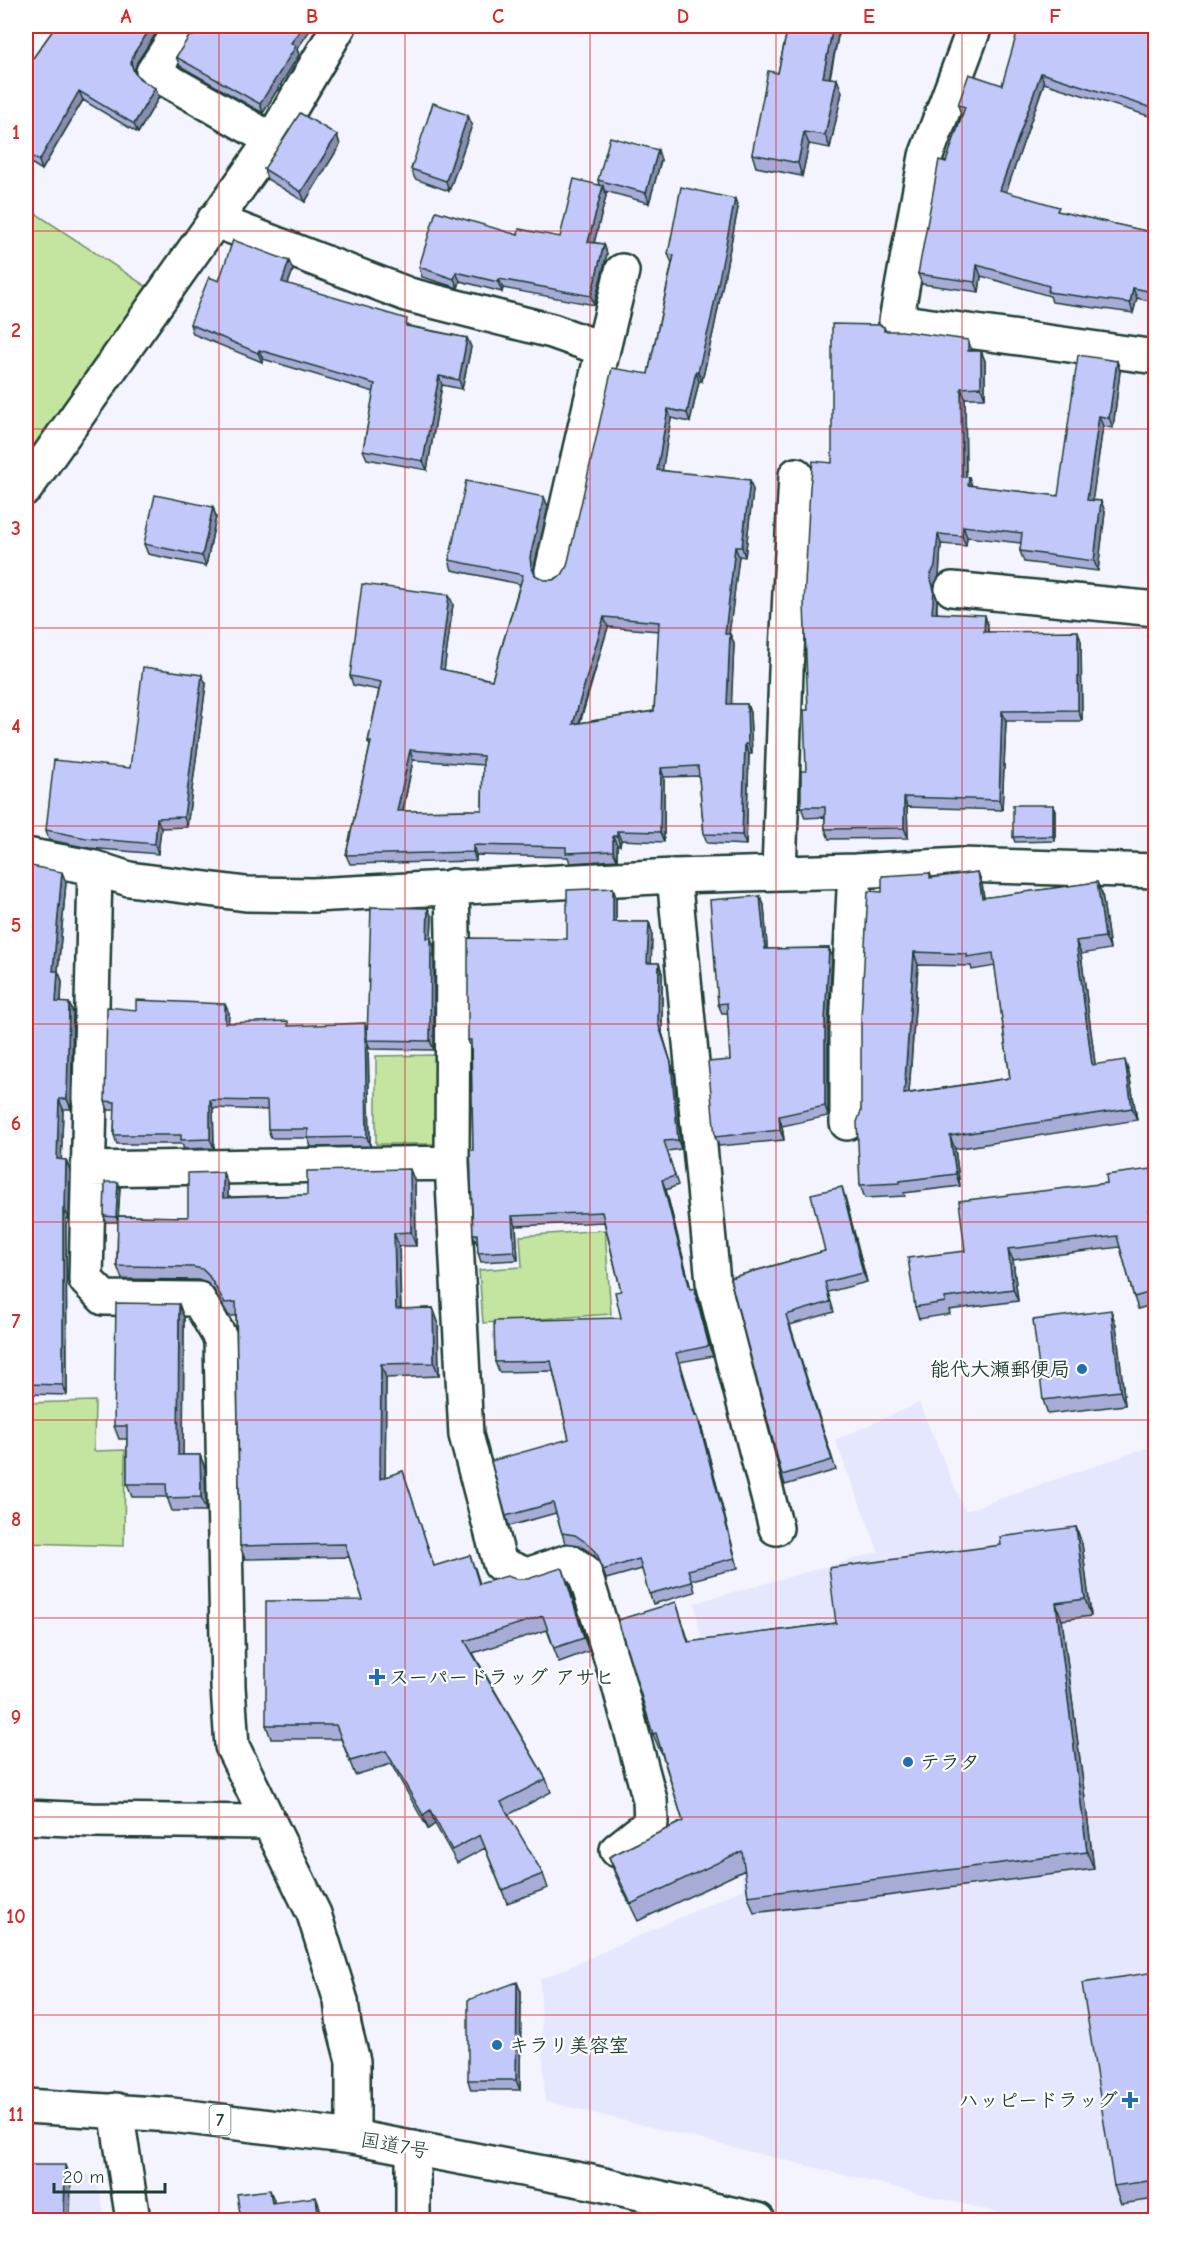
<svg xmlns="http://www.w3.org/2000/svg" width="1181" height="2246" font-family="'Comic Neue','Klee One',sans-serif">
<rect width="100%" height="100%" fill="#f3f4fe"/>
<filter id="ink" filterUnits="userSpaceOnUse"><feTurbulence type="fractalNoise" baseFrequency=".0167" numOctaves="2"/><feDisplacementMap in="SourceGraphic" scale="12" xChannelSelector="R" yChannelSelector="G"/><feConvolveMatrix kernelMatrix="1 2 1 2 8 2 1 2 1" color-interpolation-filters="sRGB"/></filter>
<g filter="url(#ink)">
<!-- built -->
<path fill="#e4e7fd" d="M919,1403L965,1511L1155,1445V2220H1028L545,2101L540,1980L744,1889L695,1603L879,1552L835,1440Z
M26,2174H87L94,2179L100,2193L105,2220H26Z"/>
<!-- green -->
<path fill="#c3e59f" stroke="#71916a" stroke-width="1.5" d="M26,207L153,291L26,466Z
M441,1055V1144H376V1056Z
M605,1230L611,1314L483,1323L479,1270L522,1267L520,1236Z
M95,1401L94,1451L125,1450L124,1546L26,1543V1403Z"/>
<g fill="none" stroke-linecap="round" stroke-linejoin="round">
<!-- minor casing -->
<g stroke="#1f3d34" stroke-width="38">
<path id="minor" d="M183,26L153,72L272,140
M975,26L926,156L896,321L1156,357
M214,220L409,295L552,331L603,349L622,271
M26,488L272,140L339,26
M552,571L603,349
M952,589L1156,609
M26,855L95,868L129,879L246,894L313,895L674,876L855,871L960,865L1156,871
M95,868L86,1280L104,1298L198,1299L221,1339L228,1687L232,1746L314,1914L337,1988L341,2001L344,2026L353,2061V2137
M779,872L786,671L796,475
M674,876L713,1282L776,1528
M452,886L453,934L452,1163L466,1435L500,1564L527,1575L569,1561L584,1571L618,1681L650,1800L651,1823L617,1850
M847,1123V1030L855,871
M89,1169L452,1163
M26,1817L91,1820L268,1822
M116,2110L133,2220
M413,2220V2148"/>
</g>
<!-- highway casing -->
<g stroke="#1f3d34" stroke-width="38">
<path id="highway" d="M26,2106L172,2115L353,2137L591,2182L758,2220"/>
</g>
<!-- minor -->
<use href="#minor" stroke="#fff" stroke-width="33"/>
<!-- highway -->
<use href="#highway" stroke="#fff" stroke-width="33"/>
</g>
<!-- wall -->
<path fill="#a7acd7" stroke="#1f3d34" stroke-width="1.5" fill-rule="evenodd" d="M56,26H161L137,62L134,72L159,97L138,133L83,100L42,170L26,160V58L31,61Z
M788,26H840L830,78L842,92L830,148L809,144L802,176L756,167L752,154L778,73Z
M1155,26V118L1044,83L1006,192L1060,212L1155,233L1152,302L1137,298L1133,313L1052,302L1050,296L981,276L979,292L922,284L918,274L946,162L962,115H961L958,105L1002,85Z
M193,36L297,49L299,55L263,113L180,66L176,57Z
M472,125L449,191L415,179L411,169Z
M337,135L340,145L305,202L267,179L264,169Z
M661,160L649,203L605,191L606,196L594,243L604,244L607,254L594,305L503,288L502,292L460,281L458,288L422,277L419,267L518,235L560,237L599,185L598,180Z
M735,199L738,208L714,328L702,381H699L690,422L671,418L662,470L753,490L745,557L739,556L729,634H730L734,643L731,704H747L750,713L752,754H749L746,845L707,843L704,834L699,776L664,777V842L621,840L620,845H617V860L570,863L568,857L476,855V861L350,864L346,855L370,746L368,742L379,690L353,685L350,676L453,604L444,670L492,680L520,584L452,570L449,560L544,497L548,507L534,567V572L535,575L544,580H553L562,575L567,566L648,374L672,263L668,254ZM608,627L659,631L654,711L580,723ZM413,760L483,765L482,810L403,811Z
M293,270L288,284L410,326L467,338L471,347L462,389L442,385L427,470L367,459L363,450L374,392L263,359L262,362L193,334L190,324L219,281Z
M884,327L886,331L972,351H981L985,361V398H965L966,477H969L972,486L1058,496L1117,361L1120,371L1113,428L1103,426L1092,500L1101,501L1105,512L1098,571L1024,562L1020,551L1021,543L967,537L966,546L941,544L939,576L933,587L937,600V613L988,626V632L1081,641L1082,721H1006L1002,810L907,807L908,838L829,839L825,829V817L805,818L801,807L806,771L808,710L832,463Z
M213,507L216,517L206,566L148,554L144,544Z
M206,684L187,827L161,828L158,854L89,848L49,840L46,830L130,768Z
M1055,810V841L1015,842L1013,837Z
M26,865L66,882L58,971L62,981L61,1003H69L73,1013L71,1109H63L61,1160L70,1170L69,1219H66L67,1395L26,1394Z
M978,872L982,884L984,898L1097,882L1102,894L1110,949L1081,954L1095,1065L1129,1073L1137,1120L955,1149L960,1186L904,1193L905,1196L865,1198L860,1185L861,1111L882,892L930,873L932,877ZM918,965L971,966L972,970L995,966L1010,1078L909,1093Z
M613,888L616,898V922H649L652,932L651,963H659L662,973V1033L674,1073L681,1149L667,1151L678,1185L666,1190L691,1289L694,1288L698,1298L713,1356L680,1362L696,1416L701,1425L738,1568L692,1580L695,1592L653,1604L642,1569L606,1579L601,1564L594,1555L579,1545L565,1543L556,1513L509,1526L506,1516L569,1439L553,1371L499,1372L495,1362L621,1318V1291L604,1222L516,1226L518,1260L481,1262L478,1253V1244H477L473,1234V1150L471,1049L468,1040L567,939Z
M760,896L764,905L767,949L829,948L832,957L828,1029V1116L782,1126L784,1140L719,1146L715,1137L730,1060L728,1013H722L718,1004Z
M432,917L431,938L434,947V1050L370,1049L368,1043L370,1146L311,1147L308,1138H271L268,1129V1110L213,1108L214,1148L184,1149L182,1144H117L114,1135L115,1110H108L105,1101L136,1010L229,1013L228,1023L367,1030Z
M1155,1181V1221H1153L1155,1231V1304L1138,1309L1134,1297L1120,1247L1013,1260L1018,1301L949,1310L950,1314L919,1319L915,1307L965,1251Z
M415,1182L416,1246H399L401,1309L433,1308L438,1322L439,1376L386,1378L385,1477L403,1471L434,1566L475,1568L480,1584L516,1579L568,1583L589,1651L559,1662L547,1630L473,1653L546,1779L551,1792L508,1815L543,1874L548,1888L507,1903L485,1848L457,1863L435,1824L428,1829L391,1764L355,1775L341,1739H271L266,1725L363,1600L349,1557L245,1559L240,1546L236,1316H229L214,1290L207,1283L198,1280L122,1279L117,1266L118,1222H106L104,1216L120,1187L118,1216L188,1217L228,1185V1197L307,1195Z
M845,1197L867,1282L828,1292L834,1312L790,1325L836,1470L785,1485L782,1475L730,1278L825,1251Z
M179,1304L184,1318L183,1455H200L205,1469L206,1511H172L167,1497H132L127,1484V1439H119L114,1426Z
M1116,1325L1125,1405L1048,1414L1043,1400Z
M1076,1527L1082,1544L1091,1616L1062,1620L1094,1869L754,1913L748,1896L745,1870L638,1921L615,1874L609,1857L683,1821L661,1751H660L653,1734L676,1602L689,1642L836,1623L1001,1545Z
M1155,1972V2199L1121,2204L1114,2186Z
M521,1992L520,2090H471L468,2080Z"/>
<!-- shaded-wall -->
<path fill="#888caf" stroke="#1f3d34" stroke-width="1.5" d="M152,26H161L137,62L134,72L137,82L131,63L134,53Z
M303,26H313L297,49L299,55L263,113L260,104L291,43Z
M833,26H840L827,89L823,77Z
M1041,73L1044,83L1003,201L1000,190Z
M837,79L842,92L830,148L825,135Z
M155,88L159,97L138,133L134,124Z
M79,91L83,100L42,170L39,161Z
M468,115L472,125L449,191L446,181Z
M804,132L809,144L802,176L798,163Z
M337,135L340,145L305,202L301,192Z
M658,150L661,160L649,203L646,193Z
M603,186L606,196L592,251L588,242Z
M735,199L738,208L714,328L702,381L698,372Z
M604,244L607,254L594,305L591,296Z
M1155,260V286L1152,302L1148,291Z
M289,261L293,270L285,292L282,282Z
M977,265L981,276L979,292L975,282Z
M456,272L460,281L458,288L454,279Z
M499,279L503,288L502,292L498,282Z
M1133,288L1137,298L1133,313L1130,303Z
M467,338L471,347L462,389L459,380Z
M968,340L972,350L968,351Z
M259,350L263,359L262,362L258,353Z
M981,351L985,361V398L981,387Z
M1117,361L1120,371L1113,428L1109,418Z
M696,371L699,381L690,422L687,413Z
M439,376L442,385L427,470L423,461Z
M961,388L965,398L966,487L962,477Z
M668,409L671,418L661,479L657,470Z
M1099,416L1103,426L1091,510L1087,500Z
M969,477L972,487L968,485Z
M750,480L753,490L745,557L742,547Z
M544,497L548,507L534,567V576L531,566L530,557Z
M1101,501L1105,512L1098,571L1094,561Z
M213,507L216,517L206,566L202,556Z
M963,526L967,537L966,546L962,536Z
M938,534L941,544L939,576L933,587L937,600L936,623L932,613L930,576Z
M735,547L739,556L728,643L725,634Z
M449,595L453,604L443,679L440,669Z
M985,615L988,626L987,642L984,632Z
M604,617L608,627L576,733L573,724Z
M1078,631L1081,641L1082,721L1078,710Z
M730,634L734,643L731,714L727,704Z
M202,675L206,684L187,827L184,817Z
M747,704L750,713L752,754L748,744Z
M1002,711L1006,721L1002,810L999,800Z
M745,744L749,754L746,845L742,835Z
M410,750L413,760L401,820L397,811Z
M661,768L664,777V842L660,832Z
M904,797L907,807L908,838L904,828Z
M1053,805L1055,810V841L1053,836Z
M157,818L161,828L158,854L155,844Z
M617,831L621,840L620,845L617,836Z
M613,836L617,845V860L613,851Z
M473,845L476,855V861L473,852Z
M62,872L66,882L57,981L53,971Z
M978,872L982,884L986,911L982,898Z
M1097,882L1102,894L1110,949L1105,937Z
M613,888L616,898V931L613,922Z
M760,896L764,905L768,958L765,949Z
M428,908L432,917L431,938L434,947V1050L430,1041L427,938Z
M649,922L652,932L651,973L647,963Z
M1076,941L1081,954L1097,1078L1092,1065Z
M829,948L832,957L828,1029V1116L825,1106V1020Z
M914,952L918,965L908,1106L904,1094Z
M659,963L662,973V1033L674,1073L681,1149L678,1140L658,1023Z
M58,971L62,981L60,1012L56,1002Z
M69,1003L73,1013L71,1109L67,1099Z
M225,1004L229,1013L228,1031L225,1023Z
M365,1023L368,1032L367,1040L368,1043L370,1146L367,1137Z
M1125,1060L1129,1073L1137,1120L1132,1108Z
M59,1099L63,1109L61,1169L57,1159Z
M210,1100L213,1108L214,1148L210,1139Z
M779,1116L782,1126L784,1140L780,1130Z
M950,1136L955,1149L960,1186L956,1174Z
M66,1160L70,1170L69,1219L65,1209Z
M410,1169L415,1182L416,1246L411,1232Z
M1151,1169L1155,1181V1209Z
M223,1172L228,1185V1211L223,1198Z
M662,1180L666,1190L693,1299L690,1289Z
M118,1182L120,1187L118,1222L116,1217Z
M842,1187L845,1197L867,1282L863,1273Z
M63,1209L66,1219L67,1395L63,1385Z
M512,1216L516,1226L518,1260L514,1251Z
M394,1233L399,1246L401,1323L396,1309Z
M1008,1249L1013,1260L1018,1301L1013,1289Z
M694,1288L698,1298L713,1356L709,1346Z
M179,1304L184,1318L183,1469L178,1455Z
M433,1308L438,1322L439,1376L434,1363Z
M1111,1310L1116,1325L1125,1405L1120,1391Z
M381,1364L386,1378L385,1492L380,1479Z
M697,1415L701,1425L738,1568L735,1558Z
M200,1455L205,1469L206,1511L201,1497Z
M1076,1527L1082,1544L1091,1616L1085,1599Z
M563,1569L568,1583L589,1651L584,1638Z
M1056,1603L1062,1620L1094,1869L1087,1852Z
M430,1810L435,1824L428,1829L423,1815Z
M517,1982L521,1992L520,2090L516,2080Z
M65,2165L71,2181L70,2220H64Z
M270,2190L274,2200L276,2214L272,2203Z
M316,2197L320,2208L321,2220H319Z"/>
<!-- building -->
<path fill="#c2c8fa" stroke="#1f3d34" stroke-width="1.5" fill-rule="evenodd" d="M56,26H152L134,53L131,63L134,72L140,79L155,88L134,124L79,91L39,161L26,153V58L31,61Z
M200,26H303L291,43L296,46L260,104L176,57L190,35L193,36Z
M788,26H833L823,77L837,79L825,135L804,132L798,163L752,154L768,71L778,73Z
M1019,26H1155V109L1041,73L1000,190L1059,207L1057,211L1155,233V260L1148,291L1133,288L1130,303L1048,292L1049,286L977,265L975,282L918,274L939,160L946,162L965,107L958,105L969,74L1002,85Z
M433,103L468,115L446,181L411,169Z
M300,113L337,135L301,192L264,169Z
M610,137L658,150L646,193L598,180Z
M574,179L603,186L588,242L604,244L591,296L499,279L498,282L456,272L454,279L419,267L436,211L518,235L519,229L560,237Z
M681,187L735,199L711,319L698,372L696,371L687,413L668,409L657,470L750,480L742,547H735L725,634H730L727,704H747L748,744H745L742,835L704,834L698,766L661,768L660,832L617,831V836H613V851L566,853V847L473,845V852L346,855L371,742H368L381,682L350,676L362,584L449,595L440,669L492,680L523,575L449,560L466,481L544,497L530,557L531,566L535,575L544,580H553L562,575L567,566L612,368L648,374L674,255L668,254ZM604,617L659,622L654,711L573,724ZM410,750L483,756L482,810L397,811Z
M233,240L289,261L282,282L407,319L406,326L467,338L459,380L439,376L423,461L363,450L375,384L259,350L258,353L190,324L209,277L219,281Z
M832,324L880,325L884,327V331H902L968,340V351H981V387L961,388L962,477H969L968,485L1058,496L1078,355L1117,361L1109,418L1099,416L1087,500L1101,501L1094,561L1020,551L1022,533L963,526L962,536L938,534L935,566L930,576L934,590L932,613L985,615L984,632L1078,631V710L1002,711L999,800L904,797V828L825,829V807H801V771H806L804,710H808L804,604L810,487L813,461L832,463Z
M155,495L213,507L202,556L144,544Z
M143,667L202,675L184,817L157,818L155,844L86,838L46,830L54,760L130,768Z
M1013,805H1053V836L1013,837Z
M26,865L62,872L53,971H58L56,1002L69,1003L67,1099H59L57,1159L66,1160L65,1209H63V1385L26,1384Z
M978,872L982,898L1097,882L1105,937L1076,941L1092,1065L1125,1060L1132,1108L950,1136L956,1174L900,1181V1183L860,1185L857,1122L861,1111V1018L868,891L882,892V876L930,873V878ZM914,952L967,954V957L993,953L1010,1078L904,1094Z
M613,888V922H649L647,963H659L658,1023L671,1063L678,1140L664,1141L675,1176L662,1180L690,1289L694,1288L709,1346L676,1353L695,1416L697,1415L735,1558L688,1570L692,1582L649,1594L639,1559L603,1570L598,1556L591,1546L575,1535L562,1533L553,1503L506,1516L491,1461L569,1439L551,1361L495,1362L494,1321L621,1318L615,1292L621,1291L602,1212L512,1216L514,1251L478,1253L477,1234H473L470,1150H473L471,1040H468V938L567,939V890Z
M760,896L765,949L829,948L825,1020V1106L779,1116L780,1130L715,1137L708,1062L730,1060L727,1003L718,1004L710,900Z
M371,907L428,908L427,938H431L430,1041L367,1040Z
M136,1000L225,1004V1023L288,1021V1026L365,1023L367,1137L308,1138V1129H268L267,1101L210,1100V1139L181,1140V1135H114L115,1102L105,1101L107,1007L136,1010Z
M410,1169L411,1232L394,1233L396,1309L433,1308L434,1363L381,1364L380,1479L403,1471L434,1566L470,1555L479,1584L507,1576L516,1579H528L561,1568L563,1569L584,1638L554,1648L543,1616L465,1641L546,1779L501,1802L543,1874L502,1890L480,1835L452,1850L430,1810L423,1815L386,1751L350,1761L336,1725H266V1601L363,1600L345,1544L240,1546L236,1302L225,1303L209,1276L202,1269L193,1267L117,1266L118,1216L188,1217V1173L223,1172V1198L307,1195V1171Z
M1151,1169L1155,1209L1149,1210L1155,1236V1291L1134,1297L1117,1236L1008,1249L1013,1289L945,1298V1302L915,1307L908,1258L965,1251L959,1201L1107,1183L1106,1175Z
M105,1182H118L116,1217L104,1216Z
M842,1187L863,1273L825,1282L830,1302L786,1315L832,1460L782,1475L730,1278L825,1251L811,1194Z
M116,1303L179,1304L178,1455H200L201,1497L167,1498L166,1484H127V1426H114Z
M1111,1310L1120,1391L1043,1400L1033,1320Z
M1076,1527L1085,1599L1056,1603L1087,1852L748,1896L742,1851L631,1904L609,1857L683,1821L656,1733L653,1734L618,1620L676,1602L688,1642L836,1623L829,1568L1001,1545L1000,1537Z
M1155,1972V2180L1114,2186L1082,1983Z
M517,1982L516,2080H468V2000Z
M26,2165H65L64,2220H26Z
M270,2190L272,2203L316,2197L319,2220H241L237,2194Z"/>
</g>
<!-- grid -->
<path fill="none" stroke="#d62828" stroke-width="1.5" stroke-opacity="0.55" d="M219,26V2220M405,26V2220M590,26V2220M776,26V2220M962,26V2220M26,231H1156M26,429H1156M26,628H1156M26,826H1156M26,1024H1156M26,1222H1156M26,1420H1156M26,1618H1156M26,1817H1156M26,2015H1156"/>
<!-- markers -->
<g fill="#1f6fb2" stroke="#fff" stroke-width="2">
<circle cx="1082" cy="1369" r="6"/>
<path d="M374 1668h6v6h6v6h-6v6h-6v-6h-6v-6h6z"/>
<circle cx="908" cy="1762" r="6"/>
<circle cx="497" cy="2045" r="6"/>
<path d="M1127 2091h6v6h6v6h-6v6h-6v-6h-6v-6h6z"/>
</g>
<g text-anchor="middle" stroke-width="4.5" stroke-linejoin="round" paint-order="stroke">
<!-- shield labels -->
<rect fill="#fff" stroke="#627771" stroke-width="1.5" x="209.5" y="2105" width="21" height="30" rx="4.5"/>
<g font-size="18" font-weight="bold" fill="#1f3d34">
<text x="220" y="2126">7</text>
</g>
<!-- poi labels -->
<g font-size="20" font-weight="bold" fill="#1f3d34" stroke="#fff" text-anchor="start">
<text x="1070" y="1376" text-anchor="end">能代大瀬郵便局</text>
<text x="389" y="1684">スーパードラッグ アサヒ</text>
<text x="920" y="1769">テラタ</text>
<text x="509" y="2052">キラリ美容室</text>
<text x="1118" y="2107" text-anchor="end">ハッピードラッグ</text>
</g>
<!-- street labels -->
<g font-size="20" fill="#1f3d34" stroke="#fff">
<text transform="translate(395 2145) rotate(10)" y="7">国道7号</text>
</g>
</g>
<!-- margin -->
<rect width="1181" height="2246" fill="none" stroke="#fff" stroke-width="66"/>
<!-- scale -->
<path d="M54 2183v9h111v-9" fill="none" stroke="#1f3d34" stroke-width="3"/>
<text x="63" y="2183" font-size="18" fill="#1f3d34" stroke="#ffffff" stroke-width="4.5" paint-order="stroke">20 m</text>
<rect x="33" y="33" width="1115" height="2180" fill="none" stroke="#d62828" stroke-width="2"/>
<g font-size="20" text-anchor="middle" font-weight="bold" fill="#d62828">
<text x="126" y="23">A</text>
<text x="312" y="23">B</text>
<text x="498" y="23">C</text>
<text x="683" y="23">D</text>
<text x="869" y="23">E</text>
<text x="1055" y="23">F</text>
<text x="16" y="139">1</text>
<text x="16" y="337">2</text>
<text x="16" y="535">3</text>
<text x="16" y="733">4</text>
<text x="16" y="932">5</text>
<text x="16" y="1130">6</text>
<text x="16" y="1328">7</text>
<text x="16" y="1526">8</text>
<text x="16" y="1724">9</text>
<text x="16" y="1923">10</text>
<text x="16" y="2121">11</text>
</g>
</svg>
